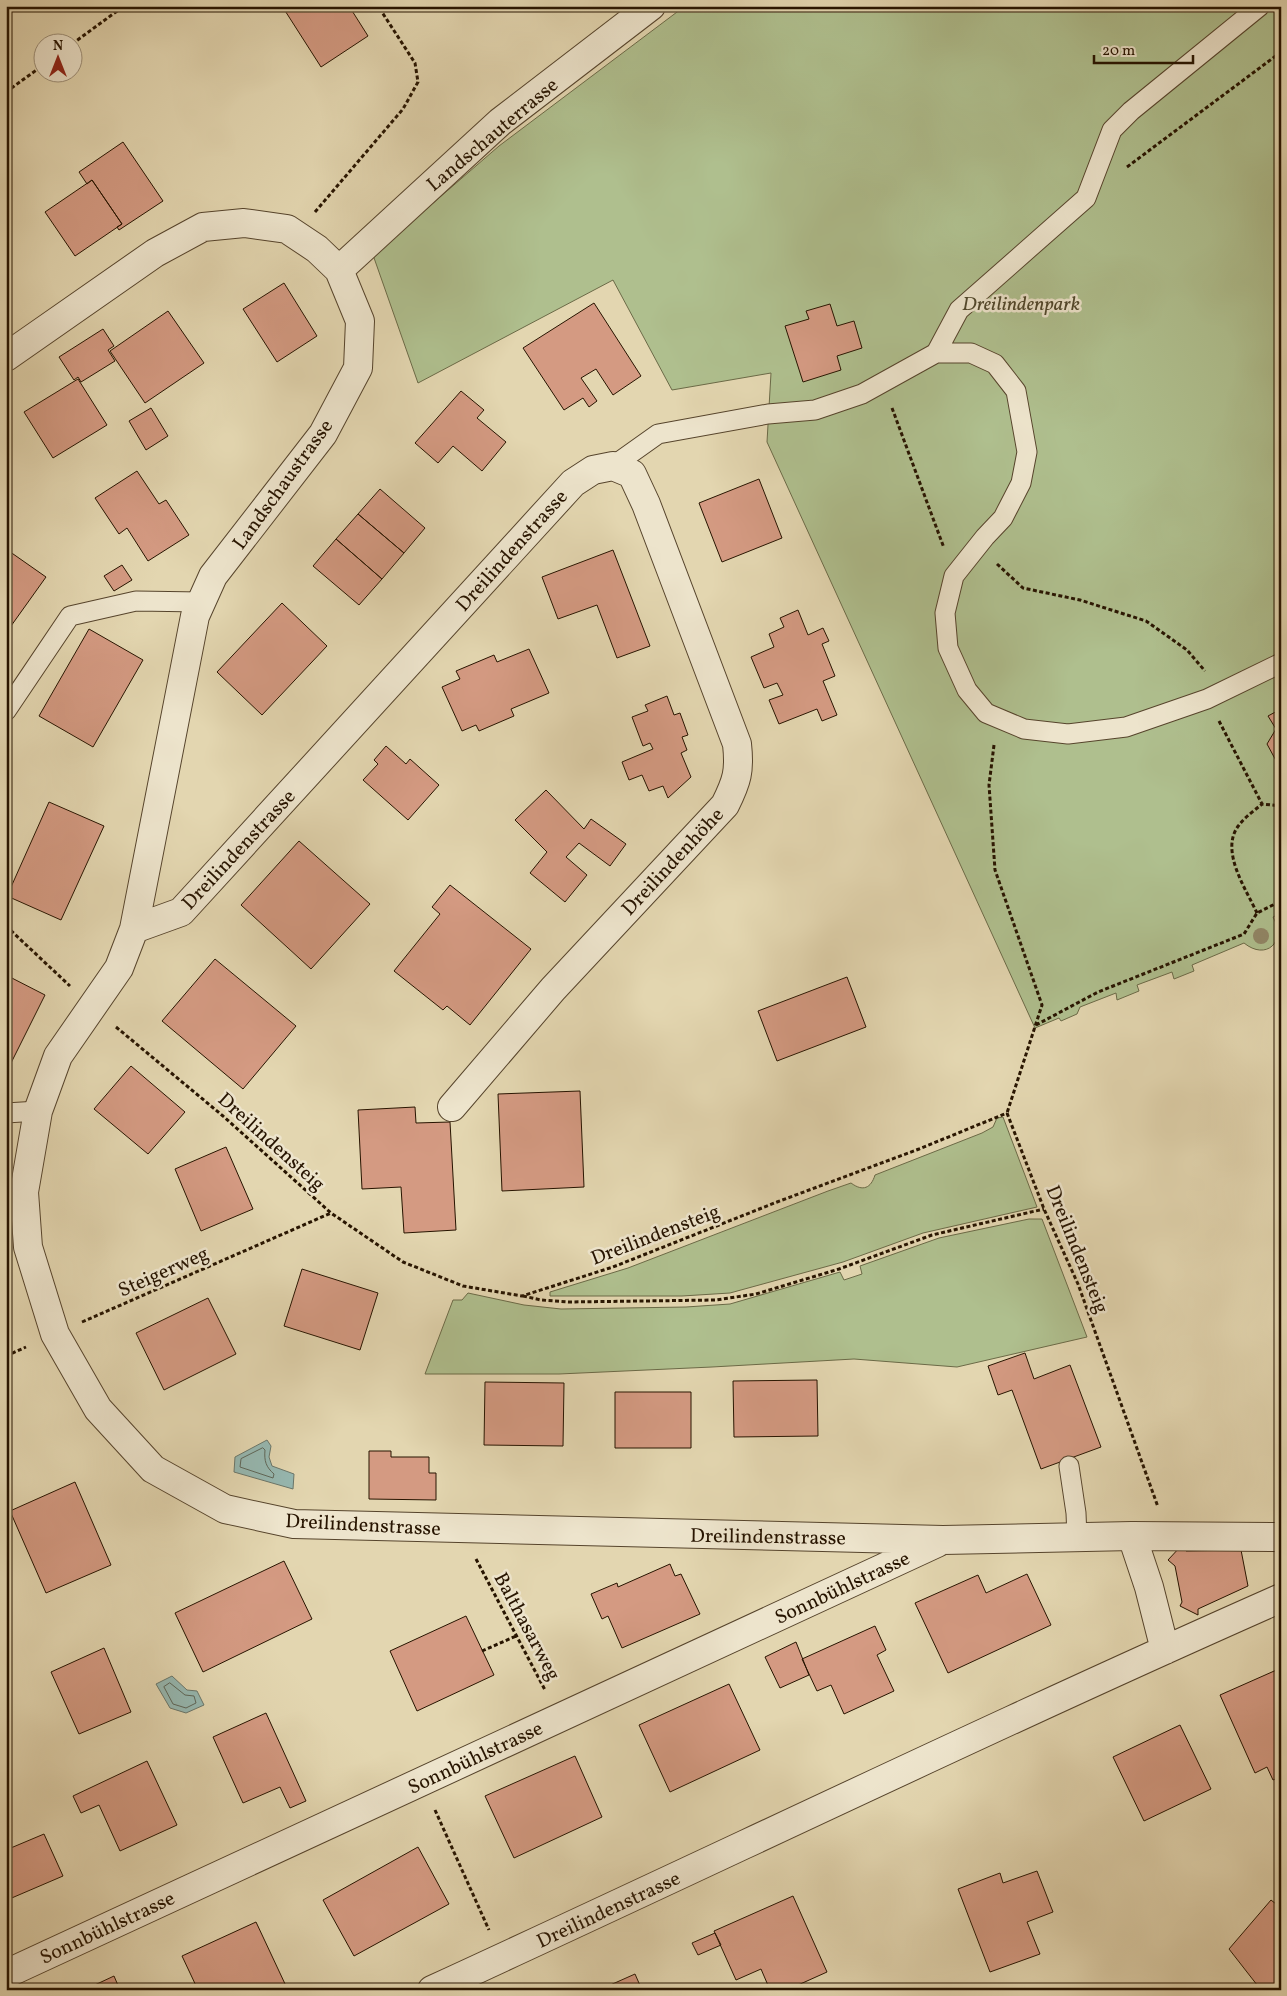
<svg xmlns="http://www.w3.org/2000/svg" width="1287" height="1996" font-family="Vollkorn,serif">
<rect width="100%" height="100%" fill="#e3d6b0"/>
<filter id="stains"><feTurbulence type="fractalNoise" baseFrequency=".004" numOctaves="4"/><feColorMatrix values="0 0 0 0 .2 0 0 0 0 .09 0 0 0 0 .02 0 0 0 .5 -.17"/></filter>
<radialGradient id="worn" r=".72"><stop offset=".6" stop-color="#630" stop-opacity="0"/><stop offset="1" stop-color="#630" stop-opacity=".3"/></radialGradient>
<!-- green -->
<path fill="#afbf8e" stroke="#6b6a47" d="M685,6H1281V913L1273,917C1287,942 1266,961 1244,943L1192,965L1194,971L1174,979L1172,972L1137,985L1139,991L1117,1000L1116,993L1080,1007L1077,1014L1061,1021L1059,1018L1035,1028L767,442L771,373L672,390L613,280L418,383L373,255L499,146Z
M1003,1117L1037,1207L923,1233L843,1262L730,1293L682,1296H550V1292L628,1268L828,1191L851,1183C863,1192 871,1188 875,1175L982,1133L993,1127L997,1118Z
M1029,1219H1042L1087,1337L957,1367L854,1359L712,1367L559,1374H425L453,1300H462L468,1293L524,1305L561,1309L686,1307L730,1304L840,1272L844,1280L862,1274L860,1266L939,1238Z"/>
<!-- water -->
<path fill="#96b8b1" stroke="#6a766a" d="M267,1440L271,1446L269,1457L272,1466L294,1474L293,1489L234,1472L235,1457Z
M172,1676L187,1690L197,1691L204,1705L186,1713L170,1708L156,1684Z"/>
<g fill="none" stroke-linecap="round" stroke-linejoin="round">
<!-- shore -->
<path stroke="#5e6658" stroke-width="1" d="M263,1448L265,1450C264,1461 266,1467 274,1474L273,1478L240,1467L241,1459Z
M170,1683L185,1695L194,1696L196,1703L186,1708L173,1704L164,1687Z"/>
</g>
<!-- building -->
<path fill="#d49a82" stroke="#271400" d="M282,6H349L368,36L321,67Z
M123,142L163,201L119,230L117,227L122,224L92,180L87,184L79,172Z
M92,180L122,224L75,256L45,212Z
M284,283L317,336L277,362L243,309Z
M594,303L641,376L613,395L596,369L581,378L597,401L589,407L583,398L564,410L523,348Z
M830,304L837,326L854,321L862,348L837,356L841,370L803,382L785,326L809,319L806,311Z
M168,311L204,363L145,403L110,351Z
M103,329L114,346L108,350L115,361L81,382L78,377L74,380L59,357Z
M78,379L107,425L53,458L24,412Z
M461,391L484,410L477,418L506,442L482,471L453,446L438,463L415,443Z
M151,408L168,436L146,450L129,421Z
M137,471L159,504L166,500L189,535L148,561L127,528L119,534L95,498Z
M759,479L782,538L722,562L699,503Z
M380,489L425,528L404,553L358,514Z
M358,514L404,553L382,579L336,539Z
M336,539L382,579L359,605L313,566Z
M6,549L46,577L6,633Z
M613,550L650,646L617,658L597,605L558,619L542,577Z
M122,565L132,580L114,591L104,576Z
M282,603L327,646L262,715L217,672Z
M798,610L808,635L823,628L829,641L822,644L835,676L823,681L837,715L822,721L817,709L779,724L769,700L783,695L777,683L764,688L751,657L774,647L769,634L784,627L780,618Z
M89,629L143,660L93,747L39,716Z
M529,649L549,693L511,709L514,716L479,731L476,725L462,731L442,687L460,679L456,671L494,655L497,662Z
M667,696L674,715L680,713L688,735L682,737L687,750L681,753L691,777L668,798L663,786L649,791L642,775L629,780L622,762L653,749L650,743L643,746L632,717L648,711L645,705Z
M1281,709V776L1277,775L1280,768L1267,744L1276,729L1268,716Z
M386,746L406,764L410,759L439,785L408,820L363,780L378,764L374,760Z
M546,790L584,829L591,819L626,844L610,866L579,843L566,857L587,875L565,902L530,873L547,852L515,820Z
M49,802L104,826L61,920L7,896Z
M299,841L370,904L311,969L241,905Z
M450,885L531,949L470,1025L447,1006L443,1010L394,971L440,914L432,907Z
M215,959L296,1026L243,1089L162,1021Z
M6,975L45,995L10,1065L6,1063Z
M847,977L866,1027L777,1061L758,1011Z
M131,1066L185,1112L148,1154L94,1109Z
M580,1091L584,1187L502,1191L498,1094Z
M415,1107L416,1123L450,1122L456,1230L404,1233L401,1187L362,1189L358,1110Z
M226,1147L253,1209L201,1231L175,1169Z
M302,1269L378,1293L360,1350L284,1326Z
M208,1298L236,1354L164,1390L136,1333Z
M1025,1353L1034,1379L1070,1365L1101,1447L1041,1469L1012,1390L998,1395L988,1366Z
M817,1380L818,1436L734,1437L733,1381Z
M485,1382L564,1383L563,1446L484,1445Z
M615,1392H691V1448H615Z
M369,1451H391V1457H429V1473H436V1500L369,1499Z
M75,1482L111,1565L46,1593L10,1511Z
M1181,1546L1186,1551L1241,1550L1248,1586L1198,1609V1615L1180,1606L1182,1602L1175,1566L1168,1560Z
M284,1561L312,1619L203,1672L175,1613Z
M670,1564L675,1576L681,1574L700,1614L622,1648L608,1616L602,1619L591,1594L617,1583L618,1587Z
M1027,1574L1051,1625L948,1673L915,1603L978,1575L986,1593Z
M466,1616L494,1675L417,1711L390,1651Z
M875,1626L886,1650L877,1655L894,1691L844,1714L831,1685L817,1691L802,1659Z
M796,1642L809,1675L780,1688L765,1657Z
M104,1648L131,1712L79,1734L51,1672Z
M1281,1668V1777L1273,1780L1267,1767L1255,1773L1220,1695Z
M729,1684L760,1750L670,1792L639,1725Z
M266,1713L306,1801L290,1808L280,1787L243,1803L213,1737Z
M1180,1725L1211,1789L1144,1821L1113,1757Z
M575,1756L602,1817L514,1858L485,1796Z
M147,1761L177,1825L120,1851L99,1805L81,1813L73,1796Z
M44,1834L63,1876L7,1900L6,1850Z
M418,1847L449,1904L354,1956L323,1900Z
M1037,1871L1053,1912L1027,1922L1040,1954L990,1972L958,1889L1000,1873L1003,1883Z
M793,1896L827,1972L787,1990H770L761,1969L736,1980L714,1931Z
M1271,1900L1281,1908V1923L1276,1929L1281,1932V1990H1261L1229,1949Z
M256,1922L286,1986L277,1990H198L182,1956Z
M715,1933L721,1945L698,1955L692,1943Z
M635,1974L642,1990H599Z
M114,1976L120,1990H84Z"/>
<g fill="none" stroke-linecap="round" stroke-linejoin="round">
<!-- service casing -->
<g stroke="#56442c" stroke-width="21">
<path id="service" d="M936,353H971L995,364L1016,391L1027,452L1021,483L1003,518L985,537L954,576L945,613L948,648L967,690L986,713L1024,729L1068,734L1126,727L1207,699L1281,663
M936,353L959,310L1086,198L1112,130L1131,111L1260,6
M613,466L658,434L768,414L815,410L862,394L936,353
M6,711L70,616L136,601L201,602
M6,1113L38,1111
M1069,1466L1076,1513L1077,1537"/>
</g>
<!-- minor casing -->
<g stroke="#56442c" stroke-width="30">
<path id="minor" d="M339,270L500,122L651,6
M6,357L155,253L203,227L244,223L287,229L317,249L339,270L360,321L358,368L323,434L213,576L195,616L134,929
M452,1107L553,989L725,805C737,781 740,771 737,744L646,504L632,474L613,466L593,470L573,483L181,912L134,929L119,968L58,1056L38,1111L24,1192L28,1247L55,1334L98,1409L153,1469L225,1509L294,1524L943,1540L1132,1536L1281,1537
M1132,1536L1149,1587L1165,1650
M6,1974L937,1543
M432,1990C715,1860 996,1724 1281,1598"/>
</g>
<!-- path -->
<path stroke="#271400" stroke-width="3" stroke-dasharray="4 2.5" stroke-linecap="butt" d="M72,44L124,6
M6,92L42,66
M1127,167L1281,52
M315,212L403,109L418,82L415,63L378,6
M892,408L944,548
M997,564L1023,588L1080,600L1146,621L1187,650L1205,671
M1219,721L1262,804L1281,806
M994,745L989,785L995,870L1042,1005L1007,1113
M1257,913C1246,889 1219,850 1239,825C1245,817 1255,810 1262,804
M6,926L70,986
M1036,1025L1098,992L1244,934L1257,913L1281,901
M116,1027L223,1116L331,1213L403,1262L463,1286L522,1296L613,1267L777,1202L919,1149L1007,1113
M1007,1113L1044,1209L1078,1284L1158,1507
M523,1296L541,1300L568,1302L716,1300L756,1294L839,1269L932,1235L1044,1209
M82,1322L331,1213
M6,1356L26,1347
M476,1559L545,1690
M482,1651L516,1636
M435,1810L489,1930"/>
<!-- service -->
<use href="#service" stroke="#ede4cc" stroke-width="19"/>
<!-- minor -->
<use href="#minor" stroke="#ede4cc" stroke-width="28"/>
</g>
<!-- trees -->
<circle fill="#928767" cx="1261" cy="936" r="8"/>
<g text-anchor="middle" stroke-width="5" stroke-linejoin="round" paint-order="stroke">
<!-- street labels -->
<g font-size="20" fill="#271400" stroke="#ede4cc">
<text transform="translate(492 134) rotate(-40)" y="7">Landschauterrasse</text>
<text transform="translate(282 484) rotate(-54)" y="7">Landschaustrasse</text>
<text transform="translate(511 550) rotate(-48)" y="7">Dreilindenstrasse</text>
<text transform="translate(238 849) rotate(-47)" y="7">Dreilindenstrasse</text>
<text transform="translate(672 861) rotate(-47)" y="7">Dreilindenhöhe</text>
<text transform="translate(272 1141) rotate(42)" y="7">Dreilindensteig</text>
<text transform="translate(655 1234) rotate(-21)" y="7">Dreilindensteig</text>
<text transform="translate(1078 1249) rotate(68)" y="7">Dreilindensteig</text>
<text transform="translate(163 1271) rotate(-24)" y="7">Steigerweg</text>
<text transform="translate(363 1524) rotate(3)" y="7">Dreilindenstrasse</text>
<text transform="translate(768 1536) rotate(1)" y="7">Dreilindenstrasse</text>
<text transform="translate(842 1587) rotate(-25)" y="7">Sonnbühlstrasse</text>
<text transform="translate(528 1626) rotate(62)" y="7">Balthasarweg</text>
<text transform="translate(475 1757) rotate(-25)" y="7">Sonnbühlstrasse</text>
<text transform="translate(608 1909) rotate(-25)" y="7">Dreilindenstrasse</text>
<text transform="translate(107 1927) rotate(-25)" y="7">Sonnbühlstrasse</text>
</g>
<!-- park labels -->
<g font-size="20" font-style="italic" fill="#50472b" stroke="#ede4cc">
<text x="1021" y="310">Dreilindenpark</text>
</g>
</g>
<!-- margin -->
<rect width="1287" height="1996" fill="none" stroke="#e3d6b0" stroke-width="25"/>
<rect x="8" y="8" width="1272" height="1981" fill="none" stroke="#271400" stroke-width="2.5"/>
<rect x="12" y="12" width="1262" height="1971" fill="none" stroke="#271400"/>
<!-- north arrow -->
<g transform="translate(58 58)"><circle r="24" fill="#ede4cc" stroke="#9e917a"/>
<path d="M0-4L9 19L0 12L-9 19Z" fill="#8f2418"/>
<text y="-8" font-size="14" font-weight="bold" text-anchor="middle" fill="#271400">N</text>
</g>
<!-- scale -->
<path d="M1094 55v8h99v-8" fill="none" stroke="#271400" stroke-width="2.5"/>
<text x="1102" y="55" font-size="15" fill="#271400" stroke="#ede4cc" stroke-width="4" paint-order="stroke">20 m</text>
<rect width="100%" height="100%" filter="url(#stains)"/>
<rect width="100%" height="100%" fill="url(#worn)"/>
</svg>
